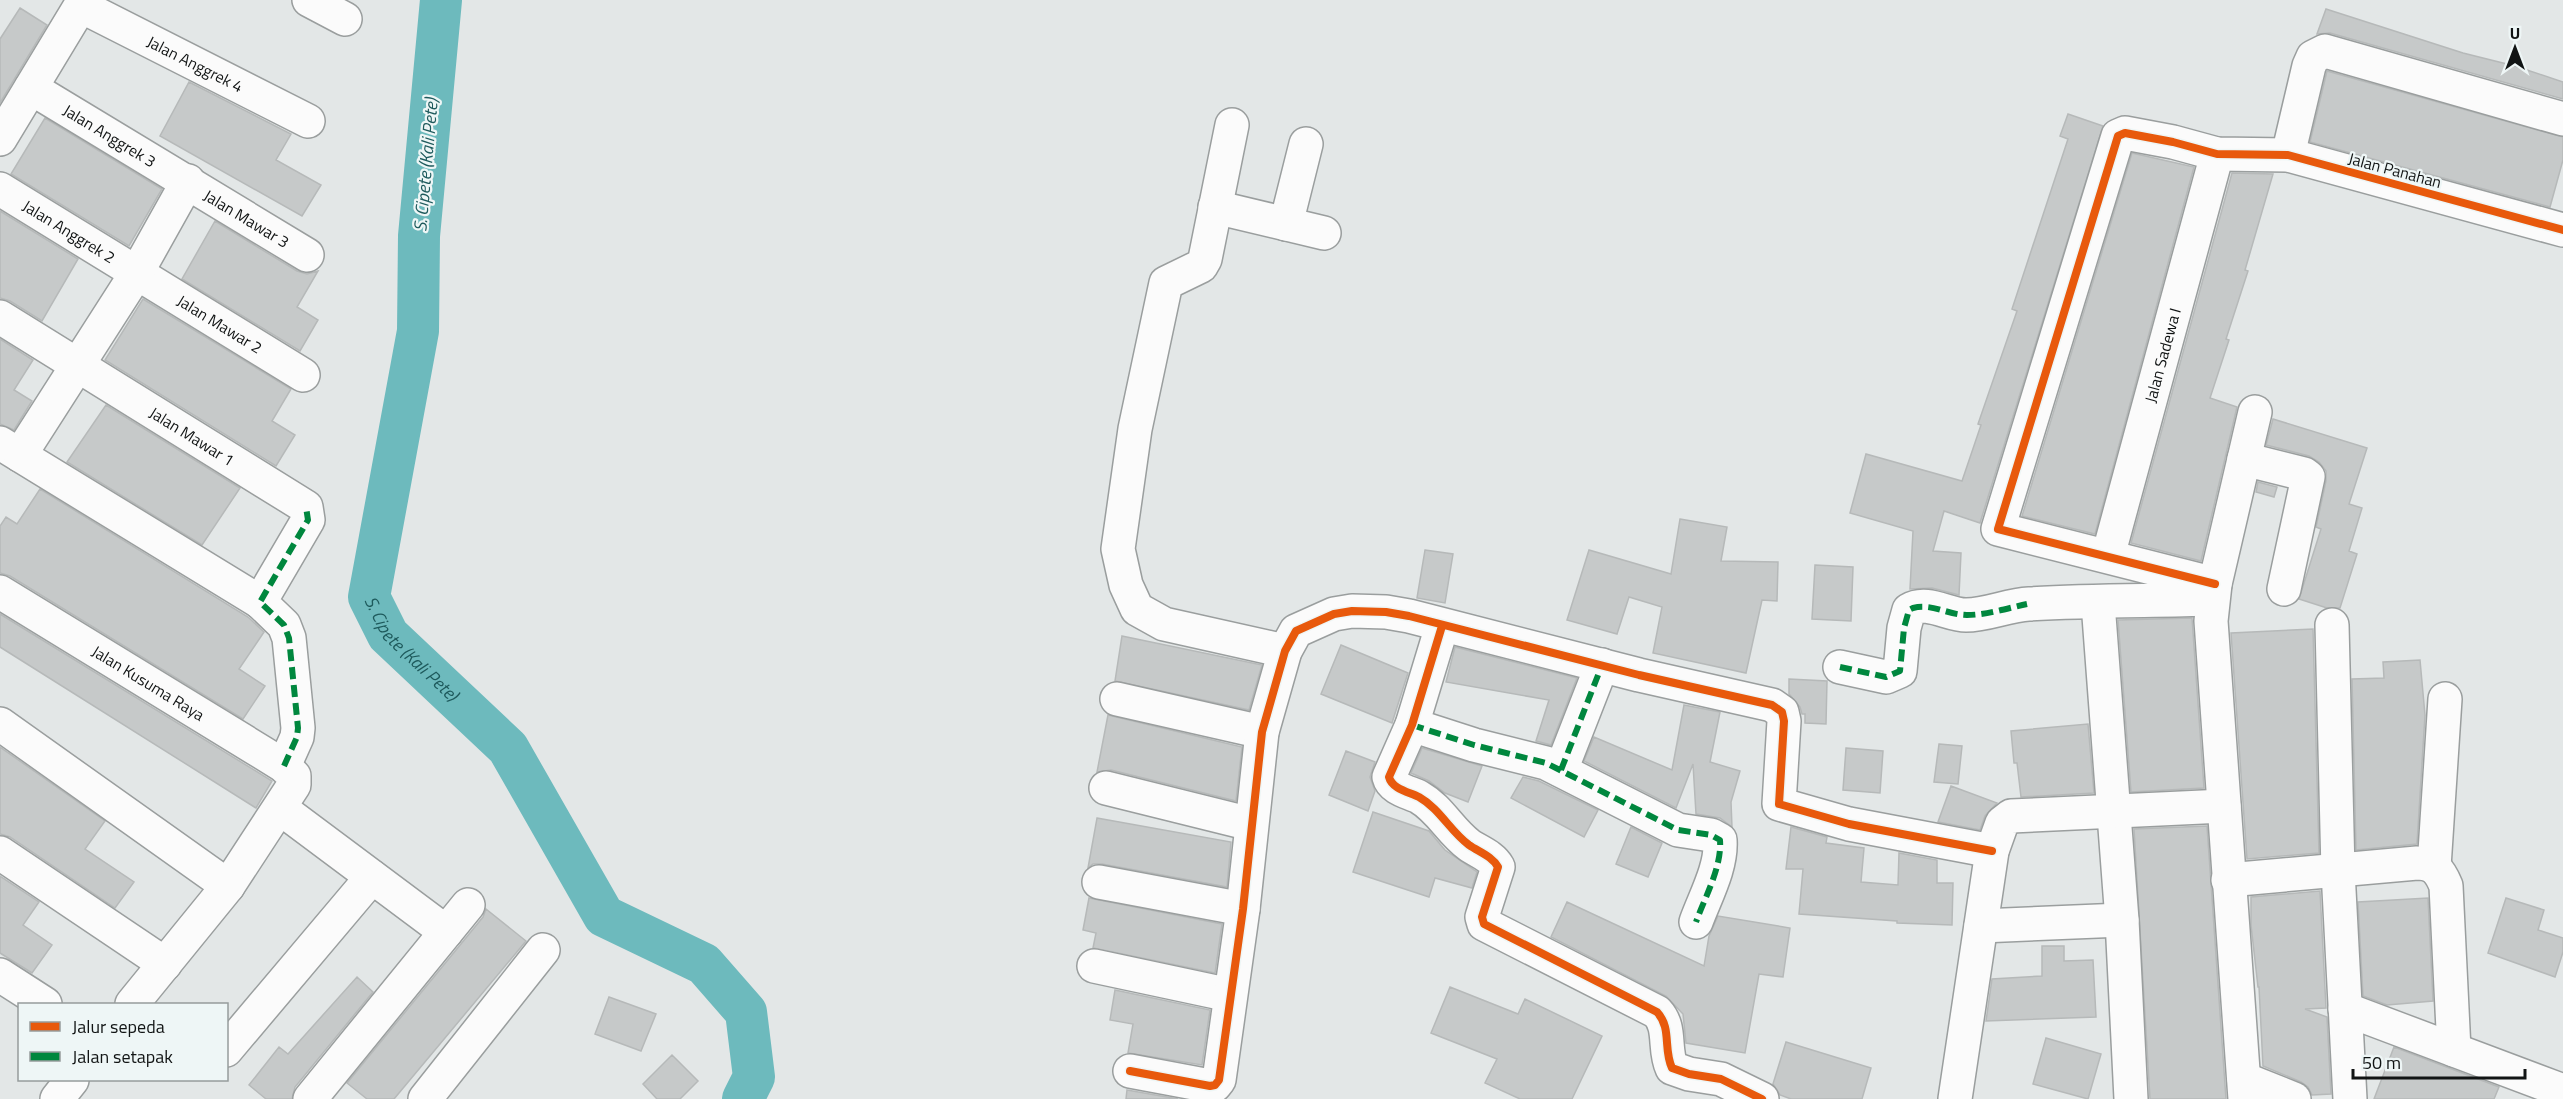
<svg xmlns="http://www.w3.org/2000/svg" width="2563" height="1099" font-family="'Titillium Web',sans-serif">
<rect width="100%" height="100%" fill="#e3e7e7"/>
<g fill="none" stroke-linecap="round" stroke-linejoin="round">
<!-- river -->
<path stroke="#6dbabd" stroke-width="42" id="s1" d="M441,0L419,236L418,331L369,597L388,635L508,748L604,916L704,964L746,1012L754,1077L743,1099"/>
</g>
<!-- building -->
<path fill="#c6c9c9" stroke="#b6b9b9" stroke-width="1.5" d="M20,8L47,25L0,103V39Z
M2326,9L2463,53L2515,66L2563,82V99L2330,33L2317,34Z
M2327,71L2563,137V160L2550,207L2310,142Z
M189,82L291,134L276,160L321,185L302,216L160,136Z
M2068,114L2103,126L1980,523L1944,511L1933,551L1961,553L1959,595L1932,588L1910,589L1913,531L1850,513L1866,454L1962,481L1981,425L1978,424L2017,311L2012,309L2068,139L2060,136Z
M45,118L162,189L129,246L11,174Z
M2132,153L2194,167L2095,534L2022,516Z
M2232,173L2273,174L2245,270L2248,271L2226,339L2229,340L2210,398L2237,407L2201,561L2131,543Z
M0,211L78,259L42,321L10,301L0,298Z
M215,221L297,271L307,274L318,271L297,307L318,320L300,351L182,279Z
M143,299L291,389L272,421L295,435L276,466L105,360Z
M0,339L33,360L14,390L32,401L14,430L0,424Z
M106,405L240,488L202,545L67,462Z
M2273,419L2367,448L2349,504L2362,508L2349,551L2357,554L2340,608H2327L2299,599L2321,529L2316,527L2326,481V471L2319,462L2309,456L2266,445Z
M2258,482L2277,487L2274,497L2256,492Z
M40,489L248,617L264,632L239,669L265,686L243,719L10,576L0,573V526L6,517L17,524Z
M1680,519L1727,527L1721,561L1778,562L1777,601L1762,600L1746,673L1653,653L1662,607L1629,597L1617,634L1567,620L1589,550L1671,574Z
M1425,550L1453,554L1445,603L1417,598Z
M1815,565L1853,567L1851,621L1812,619Z
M0,614L272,781L256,808L0,647Z
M2192,618L2204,788L2131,792L2118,620Z
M2313,629L2319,853L2247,859L2231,633Z
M1122,636L1262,665L1249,710L1115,681Z
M1341,645L1408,673L1392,723L1321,694Z
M1455,647L1577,678L1551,745L1536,741L1549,700L1446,682Z
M2420,660L2425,715L2417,844L2356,850L2352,679L2384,678L2383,662Z
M1789,679L1827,681L1826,724L1805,723V714H1802L1800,707L1789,694Z
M1684,705L1720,712L1710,762L1740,771L1731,802L1732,827L1720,818L1696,814L1693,764L1676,808L1584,761L1594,737L1672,770Z
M1108,715L1242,747L1236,801L1111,770L1097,772Z
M2088,724L2094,793L2021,797L2017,763H2014L2011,731Z
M1939,744L1962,746L1958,784L1934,782Z
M0,747L105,821L85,849L134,882L115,908L10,837L0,834Z
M1422,748L1482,766L1468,802L1445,793L1429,781L1411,773Z
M1846,748L1883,751L1880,793L1843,790Z
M1346,751L1375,762L1370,777L1375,791L1368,811L1329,795Z
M1523,777L1539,781L1598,810L1584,837L1511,798Z
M1951,786L1997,803L1985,816L1980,830L1938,822Z
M1373,812L1429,831L1445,850L1477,872L1472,888L1435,878L1429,897L1353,872Z
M1097,818L1231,842L1227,887L1102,864H1093L1088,868Z
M2207,826L2226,1099H2150L2134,829Z
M1631,827L1662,843L1648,877L1616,864Z
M1791,827L1827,837L1826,843L1864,848L1861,882L1898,885L1899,853L1937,860V883H1953L1952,925L1897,923V921L1799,914L1803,869H1786Z
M0,876L39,902L23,925L52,945L32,973L0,953Z
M2320,891L2326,1008L2305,1009L2327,1017L2331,1094L2312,1095L2308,1087L2301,1082L2263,1066L2259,987H2258L2251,925V897Z
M1089,898L1222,924L1215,973L1093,948L1096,933L1083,930Z
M2428,898L2433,1001L2387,1005L2363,996L2358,902Z
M2506,898L2544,910L2538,930L2563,938V952L2555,977L2488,953Z
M1567,902L1704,966L1709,936L1718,916L1790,928L1783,977L1759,974L1745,1053L1686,1043L1683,1014L1666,996L1551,937Z
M486,909L526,941L394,1099H367L347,1083L483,917Z
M2042,946H2064V961L2093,960L2096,1017L1986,1021L1992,979L2042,976Z
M357,977L373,992L295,1087L292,1099H266L249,1085L279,1047L288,1054Z
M1450,987L1518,1014L1525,999L1602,1036L1572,1099H1520L1485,1083L1497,1059L1431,1033Z
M1115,990L1210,1010L1202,1065L1128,1053L1133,1024L1110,1020Z
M609,997L656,1014L641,1051L595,1034Z
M2046,1038L2101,1054L2088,1099L2033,1084Z
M1786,1042L1871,1068L1862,1099H1791L1780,1095L1773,1084Z
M2394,1047L2499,1087L2494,1099H2374Z
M672,1055L698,1081L680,1099H657L643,1084Z
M1127,1090L1178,1099H1126Z"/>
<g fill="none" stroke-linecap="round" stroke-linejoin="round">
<!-- minor casing -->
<g stroke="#9a9e9e" stroke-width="36">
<g id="minor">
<path d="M309,0L345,19"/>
<path id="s2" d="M81,6L308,121"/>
<path id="s3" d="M31,88L307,255"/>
<path d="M1232,125L1205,259L1201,266L1166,283L1135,429L1118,549L1126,585L1137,609L1164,624L1285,651"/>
<path d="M0,139L84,0"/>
<path d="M2288,155L2309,66L2313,57L2325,51L2563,119"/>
<path id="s4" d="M0,189L303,375"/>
<path d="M1215,207L1324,233"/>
<path d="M1286,224L1306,144"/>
<path id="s5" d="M0,317L306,507L308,520L260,602L284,625L289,638L298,728L297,737L284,766"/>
<path d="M0,443L260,602"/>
<path d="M20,455L136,274L188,181"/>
<path d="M2244,459L2304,474L2308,477L2284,589"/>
<path id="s6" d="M2108,556L2217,154"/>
<path d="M2215,584L1998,529L2118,136L2125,133L2173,142L2217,154L2288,155L2563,230"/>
<path id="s7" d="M0,592L263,753L284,766L294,776V785L228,886L132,1004"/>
<path d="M2098,603L2122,920L2131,1099"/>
<path d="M2332,625L2338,871L2350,1099"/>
<path d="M1442,626L1412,725L1389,777C1392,789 1409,792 1419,797C1440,809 1450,831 1469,845C1479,852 1492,856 1498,867L1482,917L1484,924L1657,1012C1672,1028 1663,1049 1672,1068L1689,1074L1721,1079L1762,1099"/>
<path d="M1840,667L1886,677L1900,671L1904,628L1909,610C1927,599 1948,615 1966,615C1987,615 2008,605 2029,604C2090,600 2151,601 2212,599"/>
<path d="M1117,699L1262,732"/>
<path d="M0,724L228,886"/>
<path d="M1412,725L1474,745L1546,763L1678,830L1711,835L1720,840C1722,867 1705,897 1696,922"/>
<path d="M1561,770L1602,665"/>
<path d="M1106,788L1251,824"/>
<path d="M280,808L446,932"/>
<path d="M0,853L165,964"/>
<path d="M2434,867L2445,699"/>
<path d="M2228,880L2417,863C2434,863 2440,871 2446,886L2454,1050"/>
<path d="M1099,882L1243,909"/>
<path d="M1981,926L2122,920"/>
<path d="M1094,966L1230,995"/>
<path d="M0,975L45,1004"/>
<path d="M2345,1009L2563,1091"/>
<path d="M226,1050L372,877"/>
<path d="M1130,1071L1210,1086L1215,1085L1219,1080L1243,909L1262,732L1285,651L1296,631L1334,614L1352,611L1386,612L1409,616L1639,675L1772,705L1782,712L1784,721L1779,804L1849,824L1992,851"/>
<path d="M2244,1079L2294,1099"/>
<path d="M57,1099L72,1080"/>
<path d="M310,1099L468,905"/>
<path d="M425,1099L543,950"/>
<path d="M1955,1099L1992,851L2002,823L2011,816L2224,806"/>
<path d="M2245,1099L2211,621L2215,584L2255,412"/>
</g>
</g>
<!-- minor -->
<use href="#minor" stroke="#fbfbfb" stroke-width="33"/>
<!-- quiet -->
<path stroke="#00873e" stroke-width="6" stroke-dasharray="12 6" stroke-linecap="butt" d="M1840,667L1886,677L1900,671L1904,628L1909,610L1913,608C1932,603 1948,615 1967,615C1987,615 2008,608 2027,604
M1412,725L1474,745L1546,763L1678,830L1711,835L1720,840C1722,867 1705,897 1696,922
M284,766L297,737L298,728L289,638L284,625L260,602L308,520L306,507
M1561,770L1602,665"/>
<!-- cycleway casing -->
<g stroke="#eef6f6" stroke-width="11">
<path id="cycleway" d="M2215,584L1998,529L2118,136L2125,133L2173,142L2217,154L2288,155L2563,230
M1442,626L1412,725L1389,777C1392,789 1409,792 1419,797C1440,809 1450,831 1469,845C1479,852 1492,856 1498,867L1482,917L1484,924L1657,1012C1672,1028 1663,1049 1672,1068L1689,1074L1721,1079L1762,1099
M1130,1071L1210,1086L1215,1085L1219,1080L1243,909L1262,732L1285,651L1296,631L1334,614L1352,611L1386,612L1409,616L1639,675L1772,705L1782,712L1784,721L1779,804L1849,824L1992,851"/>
</g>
<!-- cycleway -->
<use href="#cycleway" stroke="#e8590c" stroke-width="8"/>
</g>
<g text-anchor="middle" stroke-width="4.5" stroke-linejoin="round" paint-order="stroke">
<!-- street labels -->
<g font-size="16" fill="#111414" stroke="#eef6f6">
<text dy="6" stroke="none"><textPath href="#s2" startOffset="128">Jalan Anggrek 4</textPath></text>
<text dy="6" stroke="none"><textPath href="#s3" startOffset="92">Jalan Anggrek 3</textPath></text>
<text transform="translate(2395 170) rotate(15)" y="6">Jalan Panahan</text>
<text dy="6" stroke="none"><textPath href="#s3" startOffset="252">Jalan Mawar 3</textPath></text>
<text dy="6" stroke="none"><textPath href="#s4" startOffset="81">Jalan Anggrek 2</textPath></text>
<text dy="6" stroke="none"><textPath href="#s4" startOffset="258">Jalan Mawar 2</textPath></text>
<text dy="6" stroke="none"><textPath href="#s6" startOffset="208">Jalan Sadewa I</textPath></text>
<text dy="6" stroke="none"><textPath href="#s5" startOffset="226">Jalan Mawar 1</textPath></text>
<text dy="6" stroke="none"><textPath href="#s7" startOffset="174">Jalan Kusuma Raya</textPath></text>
</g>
<!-- water labels -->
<g font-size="18" font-style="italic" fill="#1e5a5c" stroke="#eef6f6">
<text transform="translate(426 165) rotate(-85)" y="6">S. Cipete (Kali Pete)</text>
<text dy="6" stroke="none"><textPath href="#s1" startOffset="670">S. Cipete (Kali Pete)</textPath></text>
</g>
</g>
<!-- legend -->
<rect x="18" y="1003" width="210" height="78" fill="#eef6f6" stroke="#969c9c" stroke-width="1.5"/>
<rect x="30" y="1022" width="30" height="9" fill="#e8590c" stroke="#969c9c" stroke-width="1.5"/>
<text x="72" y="1033" font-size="18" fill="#111414">Jalur sepeda</text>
<rect x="30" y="1052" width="30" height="9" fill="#00873e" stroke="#969c9c" stroke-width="1.5"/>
<text x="72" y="1063" font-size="18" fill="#111414">Jalan setapak</text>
<!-- north arrow -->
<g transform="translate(2515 48)" stroke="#eef6f6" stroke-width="4.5" paint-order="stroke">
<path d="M0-4.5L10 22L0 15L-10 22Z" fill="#111414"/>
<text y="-9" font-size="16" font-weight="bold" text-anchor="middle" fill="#111414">U</text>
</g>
<!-- scale -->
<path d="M2353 1069v9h172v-9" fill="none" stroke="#111414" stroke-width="3"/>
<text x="2362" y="1069" font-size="18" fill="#111414" stroke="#eef6f6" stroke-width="4.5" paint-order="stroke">50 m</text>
</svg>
